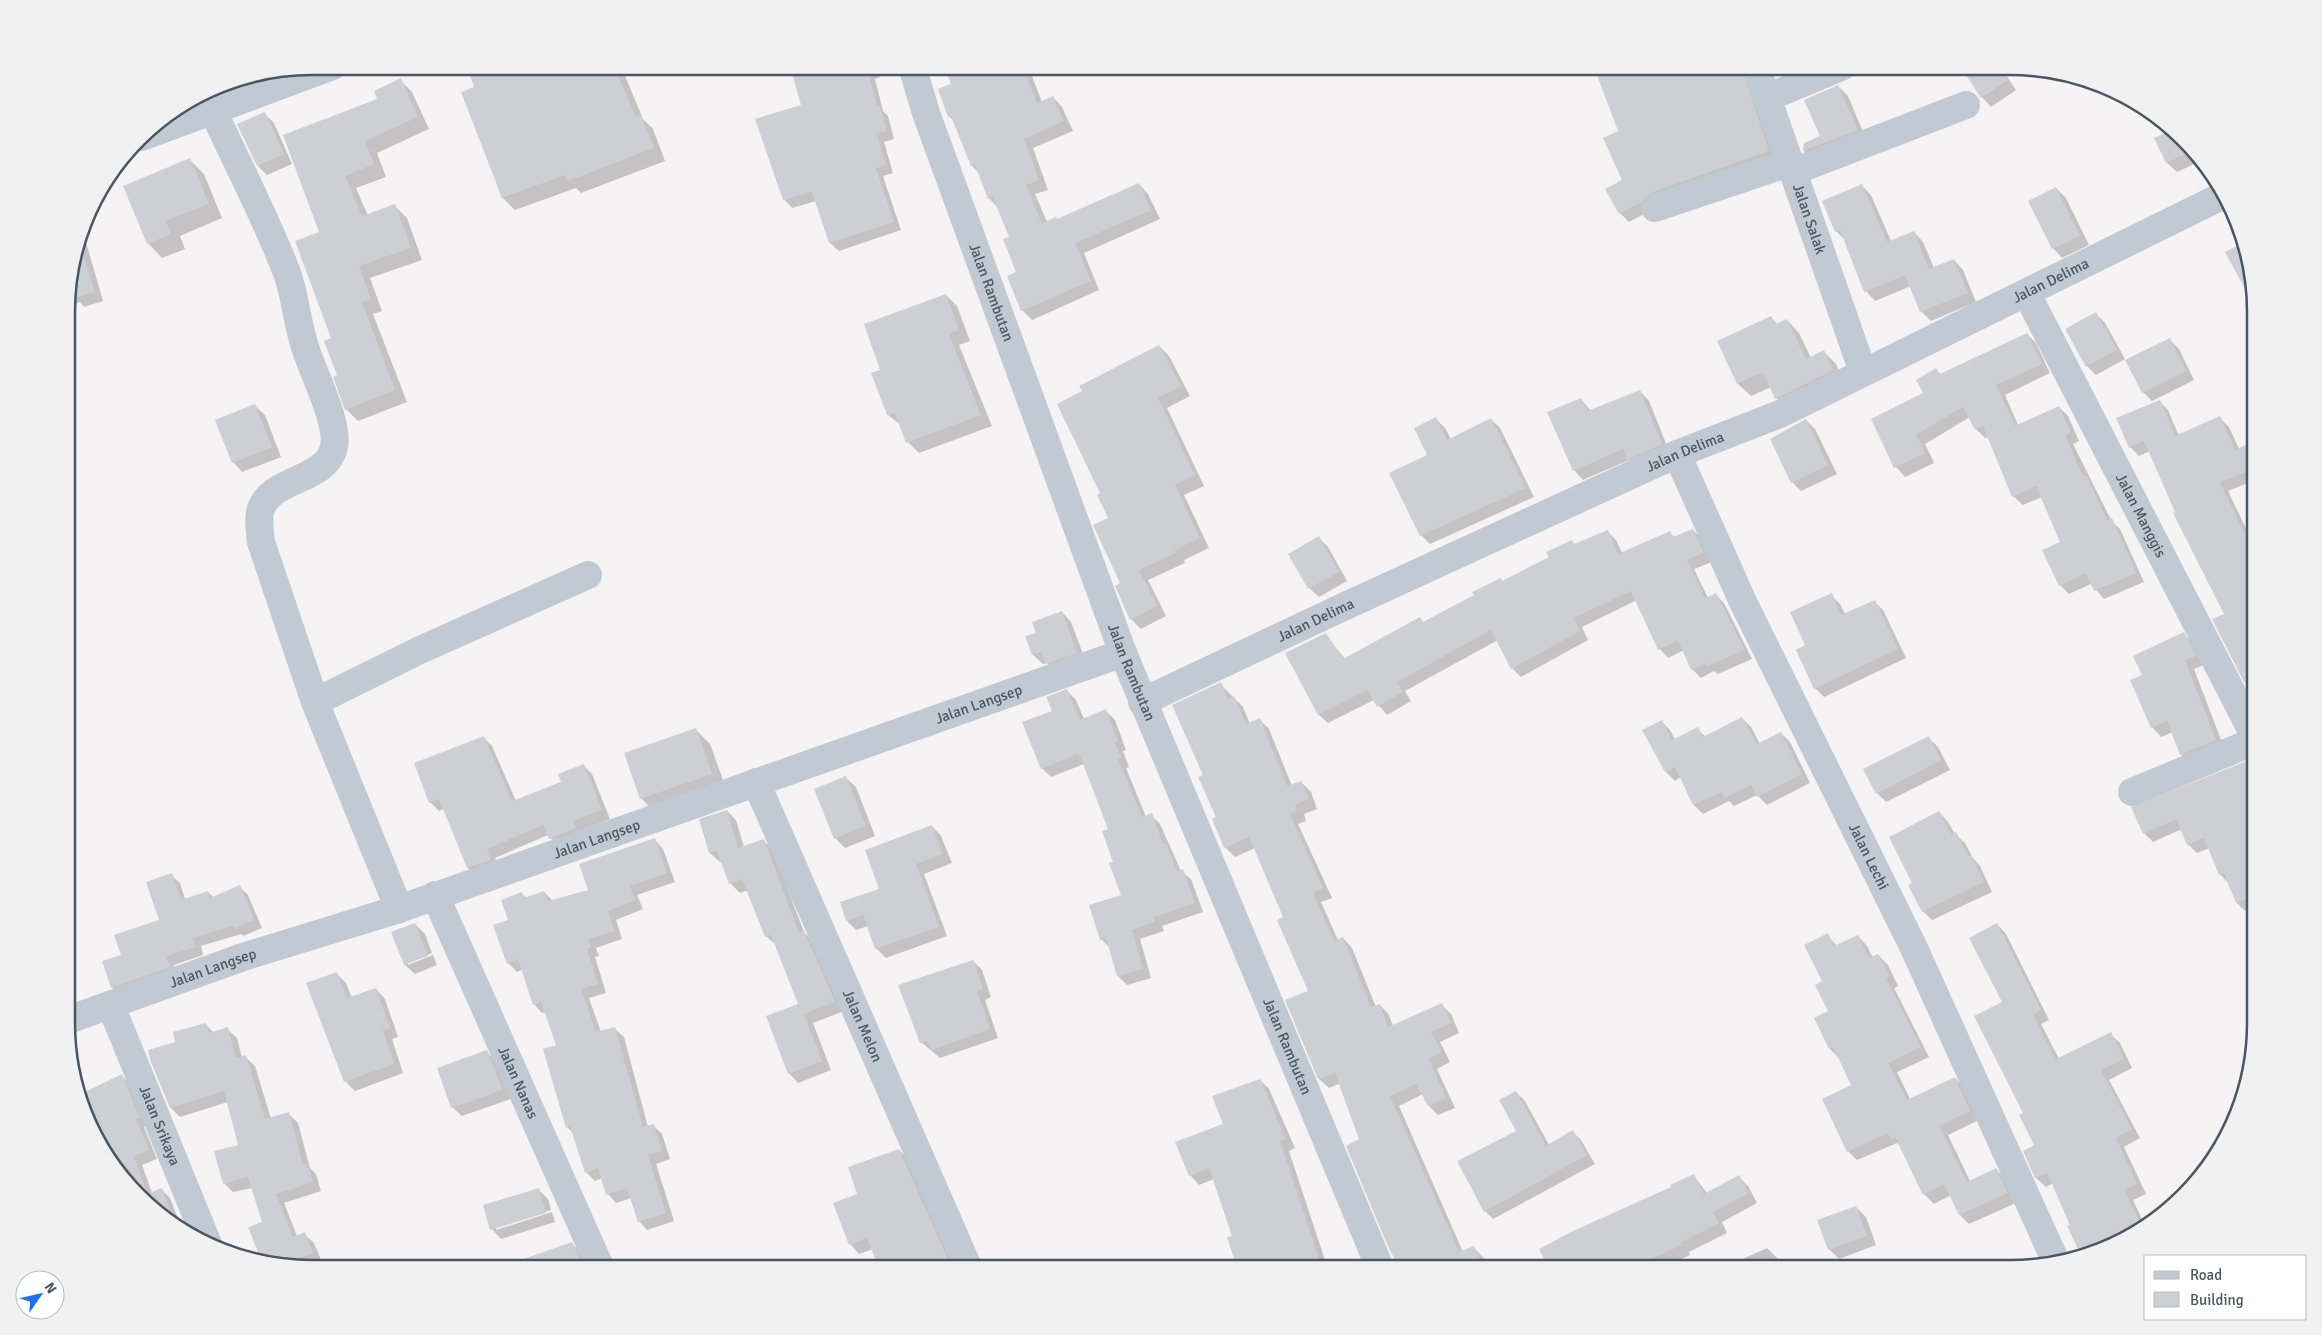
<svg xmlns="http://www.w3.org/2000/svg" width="2322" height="1335" font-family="Signika,sans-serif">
<rect width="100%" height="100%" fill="#f5f3f3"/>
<!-- shadow -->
<path fill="#0003" d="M468,66H621L643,119L653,129L665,161L581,193L576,188L515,210L503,198L462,93L476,87Z
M806,66H877L880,77L875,79L883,111L888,116L894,139L884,142L893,173L883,176L901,230L839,251L830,243L816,201L792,208L784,199L802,105Z
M946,66H1028L1042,102L1053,97L1062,107L1073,131L1033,148L1048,190L1035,194L1047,222L1057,220L1139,184L1148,194L1160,219L1084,253L1099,290L1032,320L1022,310L1011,237L998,208L989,198L979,173L972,166L955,123L949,116L953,85Z
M1621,66H1752L1777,160L1650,211L1629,222L1620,213L1624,180L1620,131Z
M1773,66H1832L1784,78Z
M1961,66H2000L2016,90L1991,107L1982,97Z
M400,80L412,92L429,129L377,153L386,177L356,188L368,216L395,206L407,218L422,260L370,278L382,311L373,314L407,402L358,421L346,409L339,376L321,233L285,135L379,99Z
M1838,86L1848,96L1866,139L1814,160L1804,151L1805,144L1822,136Z
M264,113L274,123L292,164L267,175L258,166L238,125Z
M2174,130L2201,161L2177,172L2167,163L2156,138Z
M189,159L204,174L222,218L180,236L185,249L162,258L148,243Z
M1862,186L1871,195L1891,241L1914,232L1923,242L1934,268L1954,260L1963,270L1976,302L1931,321L1921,311L1911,286L1875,301L1866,291L1845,240L1836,231Z
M2056,188L2066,198L2089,245L2062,258L2053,248Z
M83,232L103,301L84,307L80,302L68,306V280Z
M946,295L957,306L970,341L959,345L992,426L919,453L908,442L901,425L888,415L873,374L882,370Z
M2096,314L2105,323L2125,359L2096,375L2087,366Z
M1771,317L1778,325L1787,320L1799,333L1811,358L1824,352L1836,364L1845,383L1789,410L1776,398L1771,387L1751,396L1738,384L1719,341Z
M2027,334L2036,343L2050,373L2005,395L2018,425L2059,407L2068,416L2079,441L2073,444L2111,520L2120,529L2144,582L2104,599L2091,584L2069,594L2060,585L2062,542L2042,497L2023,505L2013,496L1989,437L1985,438L1976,429L1970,417L1925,444L1934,463L1905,477L1896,467L1873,420L1925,394L1936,370L1941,375Z
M2169,339L2179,349L2194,380L2152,401L2143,392Z
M1159,346L1169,356L1190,396L1167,408L1204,486L1184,495L1209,548L1184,560L1185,563L1148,580L1166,616L1141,629L1131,619L1121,584L1110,519L1102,494Z
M1640,391L1649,401L1670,453L1638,468L1629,460L1583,480L1574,470L1581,399L1591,411Z
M2159,401L2168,410L2179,436L2220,418L2229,427L2239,449L2255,443V480L2228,491L2255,547V701L2214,620L2225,615L2150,451L2139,456L2130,447Z
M255,406L265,415L281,457L242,472L233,462Z
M1436,419L1445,428L1451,439L1491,419L1500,428L1534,497L1430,544L1421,535L1428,455Z
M1806,420L1815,429L1837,474L1801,491L1792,482Z
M1693,530L1702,539L1712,562L1694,569L1708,598L1716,595L1724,603L1752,659L1718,674L1714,671L1701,678L1692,669L1684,650L1668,658L1660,649L1637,600L1582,627L1588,640L1521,677L1512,668L1498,640L1405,691L1411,701L1387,715L1374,700L1328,723L1319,715L1287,653L1325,634L1345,659L1420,618L1424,623L1550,557L1572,541L1575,545L1608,532L1616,540L1622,553L1670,532L1675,538Z
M1319,538L1328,547L1347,581L1319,597L1309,588Z
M1831,595L1840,604L1845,614L1874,601L1883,610L1906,658L1824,697L1815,688L1807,646Z
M1062,612L1071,622L1086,662L1057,672L1047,663L1043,664L1033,655L1027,637L1037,634Z
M2183,634L2193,643L2204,665L2194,669L2225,750L2191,764L2181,754L2173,732L2161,737L2152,727L2143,676Z
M1220,684L1243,707L1250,724L1260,720L1269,729L1292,786L1301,782L1311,792L1317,809L1304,814L1306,821L1298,824L1332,898L1321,902L1338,940L1343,938L1352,948L1376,1007L1380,1005L1389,1015L1393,1026L1441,1004L1451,1014L1459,1033L1440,1042L1450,1062L1437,1069L1455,1108L1438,1115L1429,1106L1423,1094L1399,1106L1463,1252L1473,1247L1483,1257L1488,1268H1400L1388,1244L1361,1140L1339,1084L1329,1088L1319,1079L1287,1001L1310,992L1285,918L1255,848L1235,857L1225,847L1205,775Z
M1067,691L1076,700L1084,719L1106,711L1115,720L1126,750L1123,751L1129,767L1126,768L1146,817L1151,815L1160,824L1181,871L1191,879L1203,912L1162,926L1164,931L1140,939L1151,978L1127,985L1118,976L1110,948L1101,939L1122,895L1110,830L1084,764L1051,777L1042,768L1053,712Z
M1742,718L1751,727L1760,744L1781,733L1790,742L1810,783L1767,805L1757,795L1734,806L1729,801L1703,814L1694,805L1681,777L1675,781L1666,772L1644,730L1661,721L1670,730L1675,740L1697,729L1706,737Z
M696,730L710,744L726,788L655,813L641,798Z
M483,737L492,746L516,801L562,783L583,765L592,774L610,819L582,830L559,847L548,835L495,858L499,869L477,877L468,868L444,809L439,811L430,802Z
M1928,737L1938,747L1950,770L1886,802L1877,793Z
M2247,763L2255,771V908L2245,911L2237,903L2228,883L2220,874L2210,848L2197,853L2188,844L2182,829L2153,842L2144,833Z
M846,778L856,787L875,836L845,848L835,838Z
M727,811L736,820L744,847L763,840L773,850L804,932L813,942L844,1011L813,1023L831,1070L798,1083L789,1073L800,1004L776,945L766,936L748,890L740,893L730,883L723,862H720L710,853L701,820Z
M1939,812L1948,822L1955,834L1965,843L1973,858L1980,866L1992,892L1932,920L1923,911Z
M932,826L941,836L952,863L924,874L947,936L886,958L876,948L868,926L856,930L847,921L880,890Z
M655,840L663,849L675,882L637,895L643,909L616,920L622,939L596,948L599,956L595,957L606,993L589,998L601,1032L615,1029L624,1037L648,1127L653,1125L662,1134L670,1159L656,1164L674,1221L647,1230L639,1221L631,1198L616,1203L608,1194L603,1178L595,1181L586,1172L574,1134L567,1127L558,1046L545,1012L542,1013L534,1004L523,969L517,972L508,963L510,921L522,894L526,898L544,892L553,901L590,891Z
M171,875L180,883L185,899L208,892L214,898L240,887L248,895L262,928L243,936L241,934L201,946L203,955L174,965L177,975L120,996L112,987L123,956L160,921Z
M415,924L425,934L432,953L408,962V965L433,955L437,965L415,974L405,965L393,933Z
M1997,924L2006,934L2049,1020L2041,1024L2059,1059L2110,1034L2120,1043L2132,1068L2109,1080L2140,1138L2124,1147L2146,1194L2133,1200L2146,1228L2089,1256L2083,1257L2053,1183L2046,1187L2036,1178L2025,1152L2036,1146L2025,1114L2004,1003Z
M1827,935L1837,946L1858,936L1867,946L1873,958L1878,955L1888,965L1898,986L1894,988L1929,1057L1897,1072L1910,1099L1955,1078L1964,1088L1979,1120L1948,1135L1970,1181L1996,1169L2005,1179L2016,1203L1969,1224L1960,1215L1951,1195L1934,1204L1924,1194L1902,1148L1897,1143L1857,1160L1848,1151L1853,1086L1839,1058L1830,1049L1829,1012L1824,982Z
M973,961L982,970L991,997L985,1000L998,1038L940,1058L921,1042Z
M336,973L346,983L352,998L376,989L385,999L398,1037L392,1039L403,1073L355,1091L345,1081Z
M205,1024L214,1033L227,1029L237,1038L242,1058L245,1057L255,1066L271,1119L289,1114L298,1123L310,1168L316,1174L321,1191L284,1203L297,1236L304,1234L314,1243L322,1262L307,1268L254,1261L251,1255L260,1252L263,1223L252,1188L233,1192L224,1183L240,1146L228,1102L180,1117L171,1108L177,1042Z
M487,1052L496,1061L511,1099L462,1116L452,1107Z
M122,1076L130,1084L147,1126L144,1127L157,1159L142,1165L152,1193L162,1190L170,1198L181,1226L177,1227L150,1208L108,1160L85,1117L79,1096Z
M1260,1080L1269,1089L1295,1148L1289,1151L1325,1260L1331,1268H1238L1229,1238L1233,1237L1214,1179L1199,1185L1190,1175L1224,1125Z
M1516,1092L1525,1101L1549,1145L1573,1132L1581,1140L1595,1164L1493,1219L1485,1211L1518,1132Z
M899,1150L909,1160L957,1269H880L873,1249L859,1254L850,1244L859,1194Z
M1693,1175L1707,1193L1739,1177L1748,1186L1757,1203L1722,1222L1727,1233L1689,1252L1690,1255L1661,1268H1550L1540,1249L1673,1188Z
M538,1189L548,1199L551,1210L496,1227V1230L552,1212L555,1222L501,1239L492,1229Z
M1856,1207L1866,1217L1876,1245L1839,1259L1829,1249Z
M571,1243L584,1255L590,1269H500Z
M1767,1248L1777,1258L1781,1268H1724V1267Z"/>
<!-- building -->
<path fill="#cdcfd5" d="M467,66H614L636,117L641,115L654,148L568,181L565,175L502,198L461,92L474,87Z
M802,66H867L877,107L880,106L887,131L876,133L886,165L876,168L894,222L829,243L812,192L783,200L755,119L801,105L791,70Z
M944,66H1023L1037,103L1053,96L1064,121L1024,139L1039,180L1026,185L1042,223L1056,217L1057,219L1139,183L1151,210L1075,243L1091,281L1021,311L1007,276L1016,272L1003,239L1009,237L993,197L988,199L975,165L971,166L951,116L948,117L938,89L951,84Z
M1617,66H1741L1769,151L1650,193L1641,202L1619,214L1605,189L1622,180L1603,138L1618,131L1597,75Z
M1960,66H1998L2008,80L1981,98Z
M401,78L418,117L365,141L374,164L345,176L362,216L395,204L411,248L359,266L371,299L362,302L395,390L345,410L333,377L337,375L324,341L331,338L295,241L319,232L283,135L377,99L374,91Z
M1838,85L1858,130L1803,151L1804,143L1820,136L1804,100Z
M265,112L284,154L257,166L237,124Z
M2174,129L2193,151L2166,163L2154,138Z
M190,158L209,204L166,221L171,234L147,244L123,186Z
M1862,184L1887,242L1914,231L1929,269L1954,259L1968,293L1920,312L1905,275L1864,292L1840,230L1835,232L1822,201Z
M2056,187L2080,236L2052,249L2028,201Z
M2245,242L2255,296V301L2252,302L2225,252Z
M79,243L95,292L74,298L73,293L68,295V280Z
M946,294L959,330L949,334L981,415L906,443L895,413L887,415L871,373L880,370L864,324Z
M2096,312L2117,350L2086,367L2065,329Z
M1771,316L1776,324L1787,319L1806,359L1824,350L1833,370L1775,399L1763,372L1737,384L1717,341Z
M2027,333L2042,364L1996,385L2015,426L2059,406L2071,432L2065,435L2083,476L2086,475L2107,520L2112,518L2136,573L2094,591L2086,573L2059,586L2042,550L2060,542L2036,486L2012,497L1983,426L1975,430L1963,407L1916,435L1925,453L1894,468L1871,419L1923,393L1916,380L1936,368L1940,374Z
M2170,338L2186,371L2142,393L2125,360Z
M1159,345L1181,386L1158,398L1195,475L1175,485L1200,538L1175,550L1176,553L1139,570L1157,606L1130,620L1115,586L1120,583L1093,525L1108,518L1097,495L1100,493L1057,404L1082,391L1079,386Z
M1640,390L1662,444L1627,460L1623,449L1573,471L1547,412L1581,398L1587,411Z
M2160,400L2175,436L2220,416L2235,450L2255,441V468L2220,482L2255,556V677L2244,682L2212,619L2224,614L2173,513L2175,512L2144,441L2129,448L2116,418Z
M255,404L272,447L232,463L215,420Z
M1436,417L1447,440L1491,418L1526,488L1420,536L1389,473L1427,455L1414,428Z
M1806,419L1828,465L1791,483L1770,439Z
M1693,529L1704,553L1687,560L1705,598L1716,593L1745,650L1708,666L1706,663L1691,670L1678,640L1658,650L1631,591L1574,618L1580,631L1511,669L1491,630L1397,682L1403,692L1377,707L1367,690L1318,715L1285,653L1326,633L1343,659L1420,617L1423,622L1474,595L1472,592L1501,578L1502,581L1549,557L1546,552L1572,540L1574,544L1608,530L1618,554L1670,531L1673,537Z
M1319,536L1339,572L1308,589L1288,554Z
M1832,593L1841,615L1875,600L1898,649L1814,689L1796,650L1805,645L1790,612Z
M1062,611L1077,653L1046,664L1042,652L1032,655L1025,636L1036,633L1032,622Z
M2184,632L2196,656L2185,660L2216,740L2180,755L2167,721L2151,728L2130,680L2142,675L2133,656Z
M1221,682L1228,699L1234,696L1246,724L1260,718L1287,786L1301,781L1309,799L1295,805L1297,811L1290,814L1323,888L1313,893L1334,941L1343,937L1371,1007L1380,1004L1388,1027L1442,1003L1451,1023L1431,1032L1442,1052L1429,1059L1446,1098L1428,1106L1416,1084L1390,1096L1459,1252L1474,1246L1484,1268H1399L1387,1244L1346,1146L1359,1139L1335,1073L1318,1079L1285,1000L1308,991L1277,920L1283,917L1249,837L1224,848L1212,819L1216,817L1198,777L1203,775L1172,705Z
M1067,689L1080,720L1106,709L1118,741L1115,742L1121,758L1118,759L1142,817L1152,813L1163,844L1166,843L1177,871L1183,869L1195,903L1154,917L1155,922L1132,930L1143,969L1117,976L1106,938L1100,940L1089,905L1121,895L1109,863L1113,862L1102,831L1108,829L1080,756L1078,754L1041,769L1022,722L1052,711L1046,697Z
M1742,717L1757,744L1781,732L1802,774L1757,797L1751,785L1725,798L1722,792L1693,805L1675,767L1665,772L1642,730L1662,720L1672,740L1698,727L1703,737Z
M696,728L712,774L640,799L624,753Z
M484,736L512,801L561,782L558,774L584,764L602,810L574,821L576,828L549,839L543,825L487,849L491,860L467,868L439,799L429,803L414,763Z
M1929,736L1941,760L1876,794L1863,769Z
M2247,761L2255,781V896L2236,903L2224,873L2219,875L2204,838L2187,845L2176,819L2143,834L2131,807Z
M846,776L866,826L834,839L814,789Z
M727,810L738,848L764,839L799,933L804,931L835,1002L804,1014L822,1061L788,1074L766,1016L798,1004L771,935L765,937L742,879L729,884L717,851L709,853L699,819Z
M1939,811L1951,834L1956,832L1968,856L1971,855L1984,882L1922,912L1908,885L1912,883L1889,837Z
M932,825L943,854L916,864L939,927L875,949L863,915L846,921L840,902L879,889L865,850Z
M655,838L667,873L630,886L635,900L608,911L614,931L588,939L591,947L587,949L598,984L581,989L596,1032L615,1027L643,1127L654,1124L662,1151L648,1155L666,1213L638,1222L627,1188L606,1195L598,1168L585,1173L570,1126L566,1128L543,1049L556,1045L541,1002L533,1005L518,959L507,964L493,925L508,920L501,900L522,892L524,898L544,891L548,901L588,890L579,864Z
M172,873L181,900L208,891L210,898L240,885L254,920L234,929L232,926L193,938L196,947L166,956L170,967L111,988L102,961L121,955L114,935L159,920L146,882Z
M415,923L428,956L404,965L391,932Z
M1997,923L2041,1010L2033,1015L2056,1059L2111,1032L2124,1059L2101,1070L2132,1129L2116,1138L2137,1184L2124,1190L2143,1229L2085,1257H2082L2067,1226L2070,1225L2047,1173L2035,1178L2023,1151L2034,1145L2019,1115L2023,1113L1974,1016L2002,1002L1969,938Z
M1828,933L1834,946L1858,935L1869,958L1878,954L1890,976L1886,978L1921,1047L1888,1063L1907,1100L1955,1077L1970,1111L1939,1126L1967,1182L1996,1168L2008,1193L1959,1215L1944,1184L1923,1195L1895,1137L1891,1139L1888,1133L1847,1152L1822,1099L1851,1085L1833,1047L1829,1049L1814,1018L1828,1011L1815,985L1822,981L1804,945Z
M973,960L983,989L977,991L990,1029L931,1050L927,1041L920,1043L898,985Z
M337,972L347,998L376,988L390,1028L383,1030L394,1064L344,1082L306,983Z
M206,1023L209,1033L228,1027L236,1058L246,1055L265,1119L289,1112L303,1165L307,1163L313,1182L276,1194L293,1237L305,1232L313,1253L283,1265L262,1262L248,1227L262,1222L248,1177L223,1184L214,1151L238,1145L224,1091L170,1108L151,1062L148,1050L175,1042L173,1032Z
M487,1050L503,1090L451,1108L437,1068Z
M122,1074L140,1118L136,1119L149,1150L134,1156L147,1194L162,1188L176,1227L150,1208L108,1160L85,1117L79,1095Z
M1260,1079L1286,1139L1280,1141L1322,1268H1237L1227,1237L1232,1236L1209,1168L1189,1176L1175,1142L1223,1124L1212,1096Z
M1516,1091L1546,1146L1573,1130L1587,1155L1484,1212L1457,1161L1516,1131L1499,1100Z
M899,1149L952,1269H879L867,1238L849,1245L833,1203L857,1194L848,1167Z
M1694,1174L1704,1194L1739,1175L1749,1193L1713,1212L1719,1223L1681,1242L1682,1245L1632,1268H1549L1539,1249L1573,1231L1671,1187L1670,1185Z
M539,1188L546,1213L490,1230L483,1205Z
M1856,1206L1867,1236L1828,1250L1817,1220Z
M572,1242L584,1269H504V1266Z"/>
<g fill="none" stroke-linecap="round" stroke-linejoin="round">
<!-- street -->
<g stroke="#c1cad2" stroke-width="28">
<path id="s1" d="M912,66L926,113L1123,653L1380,1268"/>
<path id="s2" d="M1756,66L1863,372"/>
<path d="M1767,98L1843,66"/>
<path d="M213,111C238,165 266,218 287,273C296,298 297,325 306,350C314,375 339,423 334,447C326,483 268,477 260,512C258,522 260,533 261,542L315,702L399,909"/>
<path d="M142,137L333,66"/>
<path d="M1792,172L1966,105"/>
<path d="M1655,208L1789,163"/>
<path id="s3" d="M2027,294L2255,737"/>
<path id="s4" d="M1677,454L1743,602L1913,946L2056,1262"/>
<path d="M315,702L420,650L588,575"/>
<path id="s5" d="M1142,702L1341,608L1677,454L1780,414L2224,195"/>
<path id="s6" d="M756,782L969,1269"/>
<path d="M2132,792L2255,741"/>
<path id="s7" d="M435,895L601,1269"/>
<path id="s8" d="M111,1006L208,1244"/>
<path id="s9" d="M68,1020L243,957L399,909L1123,653"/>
</g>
</g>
<g text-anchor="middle" stroke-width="4" stroke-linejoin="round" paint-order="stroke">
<!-- street labels -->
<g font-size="15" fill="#4a5661" stroke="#fff">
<text dy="5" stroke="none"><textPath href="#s2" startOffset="162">Jalan Salak</textPath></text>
<text dy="5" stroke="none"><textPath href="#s5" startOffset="1002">Jalan Delima</textPath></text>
<text dy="5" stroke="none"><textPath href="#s1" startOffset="240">Jalan Rambutan</textPath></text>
<text dy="5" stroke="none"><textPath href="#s5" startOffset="598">Jalan Delima</textPath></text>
<text dy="5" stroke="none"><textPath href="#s3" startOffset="249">Jalan Manggis</textPath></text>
<text dy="5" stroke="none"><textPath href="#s5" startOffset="192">Jalan Delima</textPath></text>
<text dy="5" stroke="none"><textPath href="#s1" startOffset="645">Jalan Rambutan</textPath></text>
<text dy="5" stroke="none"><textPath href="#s9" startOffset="964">Jalan Langsep</textPath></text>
<text dy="5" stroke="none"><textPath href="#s9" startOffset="559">Jalan Langsep</textPath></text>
<text dy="5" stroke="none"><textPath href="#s4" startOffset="446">Jalan Lechi</textPath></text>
<text dy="5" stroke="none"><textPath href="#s9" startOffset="154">Jalan Langsep</textPath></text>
<text dy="5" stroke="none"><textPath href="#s6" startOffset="266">Jalan Melon</textPath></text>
<text dy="5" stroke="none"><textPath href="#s1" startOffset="1050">Jalan Rambutan</textPath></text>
<text dy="5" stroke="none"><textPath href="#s7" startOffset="205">Jalan Nanas</textPath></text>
<text dy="5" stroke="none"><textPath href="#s8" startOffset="129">Jalan Srikaya</textPath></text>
</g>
</g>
<!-- crop -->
<path d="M0 0H2322V1335H0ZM312 75H2010A237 237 0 0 1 2247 312V1023A237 237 0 0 1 2010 1260H312A237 237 0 0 1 75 1023V312A237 237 0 0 1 312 75Z" fill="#f1f1f2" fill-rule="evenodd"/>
<path fill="none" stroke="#4a5661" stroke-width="2.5" d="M312 75H2010A237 237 0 0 1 2247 312V1023A237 237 0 0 1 2010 1260H312A237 237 0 0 1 75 1023V312A237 237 0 0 1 312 75Z"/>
<!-- legend -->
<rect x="2144" y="1255" width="162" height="65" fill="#ffffff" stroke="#b7bbc0"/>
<rect x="2154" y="1271" width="25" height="8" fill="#c1cad2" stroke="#b7bbc0"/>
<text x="2190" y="1280" font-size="15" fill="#4a5661">Road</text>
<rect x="2154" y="1292" width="25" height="15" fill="#cdcfd5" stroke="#b7bbc0"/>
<text x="2190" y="1305" font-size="15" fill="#4a5661">Building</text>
<!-- north arrow -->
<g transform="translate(40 1295) rotate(56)"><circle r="24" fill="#ffffff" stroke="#b7bbc0"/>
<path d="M0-4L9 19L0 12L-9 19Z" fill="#1a73e8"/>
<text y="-8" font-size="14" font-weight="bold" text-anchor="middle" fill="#4a5661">N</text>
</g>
</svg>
